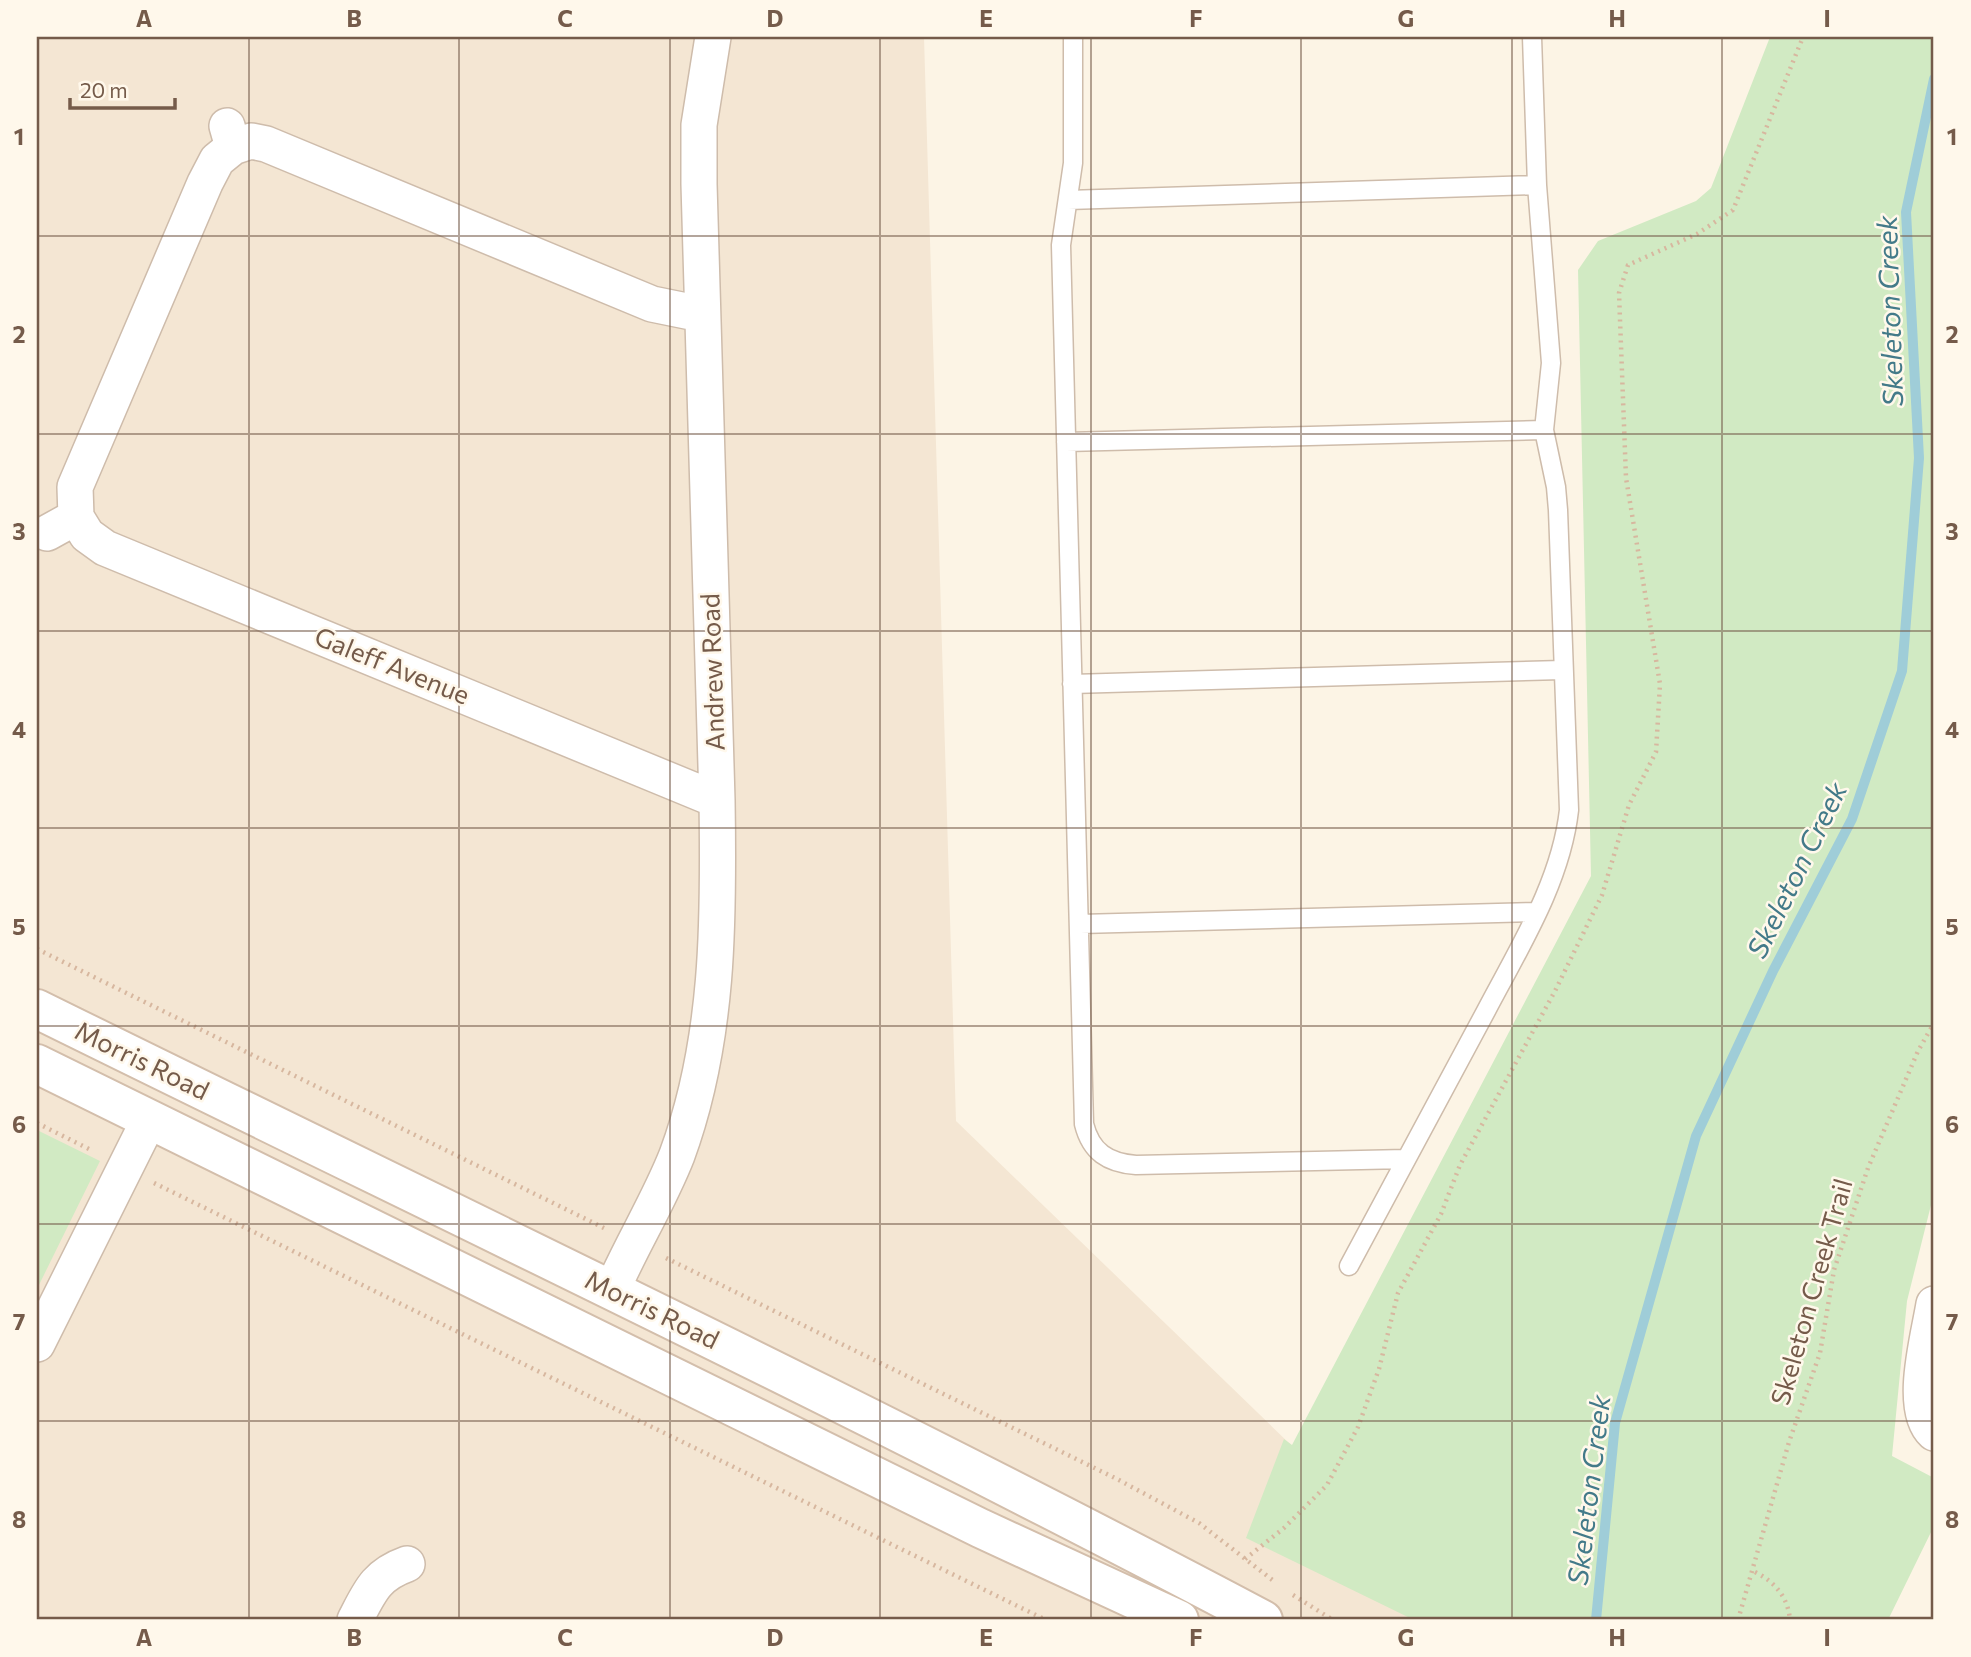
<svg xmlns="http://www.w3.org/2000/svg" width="1971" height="1657" font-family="Commissioner,sans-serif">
<rect width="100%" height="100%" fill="#fcf4e5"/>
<!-- residential -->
<path fill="#f4e6d3" d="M37,37H924L956,1121L1472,1620H37Z"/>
<!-- green -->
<path fill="#d1eac3" d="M1770,37H1934V1193L1907,1301L1892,1456L1934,1478V1526L1888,1620H1414L1246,1538L1284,1439L1292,1445L1591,876L1578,270L1598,241L1696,201L1711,188Z
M37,1130L100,1161L37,1289Z"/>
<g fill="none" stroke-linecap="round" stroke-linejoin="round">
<!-- stream -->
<path stroke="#9fcdd8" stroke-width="10" d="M1596,1620L1615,1423L1696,1136L1773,971L1852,819L1902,671L1919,458L1906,212L1934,79"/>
<!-- lane casing -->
<g stroke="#cebcab" stroke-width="21">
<path id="lane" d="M1073,37V163L1061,245L1084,1124C1091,1152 1108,1163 1136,1165L1406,1159
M1068,200L1537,185
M1066,442L1544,430
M1072,684L1562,670
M1080,924L1536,912
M1349,1266C1394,1181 1441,1096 1486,1011C1519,948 1561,882 1569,810L1558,510L1556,487L1544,430L1551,363L1537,185L1532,37"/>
</g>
<!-- street casing -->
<g stroke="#cebcab" stroke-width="38">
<path id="street" d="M233,147L251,141L266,144L652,304L701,314
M76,517L87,535L105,548L717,800
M47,533L76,517L75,487L205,183L217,160L233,147L227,126
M612,1290C632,1244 659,1201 677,1155C719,1041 719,920 717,800L699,184V125L713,37
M1934,1304C1929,1336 1908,1409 1934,1433
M37,1344L149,1120
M355,1620C370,1591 376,1575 407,1564"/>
</g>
<!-- secondary casing -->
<g stroke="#d3beab" stroke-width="42">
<path id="secondary" d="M37,1009C446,1211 859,1406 1263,1620
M37,1064L980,1528L1179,1620"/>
</g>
<!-- path -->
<path stroke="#d7b79f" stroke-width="4.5" stroke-dasharray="2 5" stroke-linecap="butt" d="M37,949L604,1228
M37,1123L93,1151
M154,1183L1046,1620
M666,1258L1117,1479L1199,1523L1275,1582
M1245,1559L1284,1528L1327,1485L1358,1427L1379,1369L1398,1293L1441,1214L1460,1165L1555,991L1602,895L1629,805L1656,752L1660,684L1626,478L1619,293L1628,265L1697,234L1733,210L1803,37
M1755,1572C1775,1582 1788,1597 1790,1620
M1293,1595L1333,1620
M1738,1620L1789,1442L1820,1353L1834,1270L1868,1168L1918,1051L1934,1023"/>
<!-- lane -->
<use href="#lane" stroke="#fff" stroke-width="18"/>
<!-- street -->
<use href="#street" stroke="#fff" stroke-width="35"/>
<!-- secondary -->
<use href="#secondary" stroke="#fff" stroke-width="38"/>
</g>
<!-- grid -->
<path fill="none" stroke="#755b4a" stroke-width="2" stroke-opacity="0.55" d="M249,37V1620M459,37V1620M670,37V1620M880,37V1620M1091,37V1620M1301,37V1620M1512,37V1620M1722,37V1620M37,236H1934M37,434H1934M37,631H1934M37,828H1934M37,1026H1934M37,1224H1934M37,1421H1934"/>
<g text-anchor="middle" stroke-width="5" stroke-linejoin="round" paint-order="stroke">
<!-- street labels -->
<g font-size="26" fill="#755b4a" stroke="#fff8eb">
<text transform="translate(392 666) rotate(22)" y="9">Galeff Avenue</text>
<text transform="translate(713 672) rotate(-92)" y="9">Andrew Road</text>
<text transform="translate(142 1061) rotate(26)" y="9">Morris Road</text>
<text transform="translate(1812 1292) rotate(-74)" y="9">Skeleton Creek Trail</text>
<text transform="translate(652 1310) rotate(26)" y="9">Morris Road</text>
</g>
<!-- water labels -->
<g font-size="28" font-style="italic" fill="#437a89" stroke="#fff8eb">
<text transform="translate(1890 311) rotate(-92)" y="10">Skeleton Creek</text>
<text transform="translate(1797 870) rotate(-64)" y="10">Skeleton Creek</text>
<text transform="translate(1589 1490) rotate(-83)" y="10">Skeleton Creek</text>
</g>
</g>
<!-- border -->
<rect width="1971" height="1657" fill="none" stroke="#fff8eb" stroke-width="77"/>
<!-- scale -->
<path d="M70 98v10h105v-10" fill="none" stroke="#755b4a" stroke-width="3.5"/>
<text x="80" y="98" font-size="21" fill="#755b4a" stroke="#fff8eb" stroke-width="5" paint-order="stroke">20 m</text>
<rect x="38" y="38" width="1894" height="1580" fill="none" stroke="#755b4a" stroke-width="2.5"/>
<g font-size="23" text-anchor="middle" font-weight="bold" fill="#755b4a">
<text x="144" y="27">A</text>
<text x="354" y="27">B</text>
<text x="565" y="27">C</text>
<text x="775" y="27">D</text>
<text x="986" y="27">E</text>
<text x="1196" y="27">F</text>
<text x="1406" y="27">G</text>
<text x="1617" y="27">H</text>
<text x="1827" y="27">I</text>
<text x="19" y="145">1</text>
<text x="1952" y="145">1</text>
<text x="19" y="343">2</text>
<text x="1952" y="343">2</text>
<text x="19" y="540">3</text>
<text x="1952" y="540">3</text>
<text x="19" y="738">4</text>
<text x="1952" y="738">4</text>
<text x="19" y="935">5</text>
<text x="1952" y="935">5</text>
<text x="19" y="1133">6</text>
<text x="1952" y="1133">6</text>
<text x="19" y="1330">7</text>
<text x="1952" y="1330">7</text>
<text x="19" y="1528">8</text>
<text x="1952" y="1528">8</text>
<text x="144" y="1646">A</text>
<text x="354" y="1646">B</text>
<text x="565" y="1646">C</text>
<text x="775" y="1646">D</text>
<text x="986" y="1646">E</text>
<text x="1196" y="1646">F</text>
<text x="1406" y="1646">G</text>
<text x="1617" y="1646">H</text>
<text x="1827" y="1646">I</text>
</g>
</svg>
